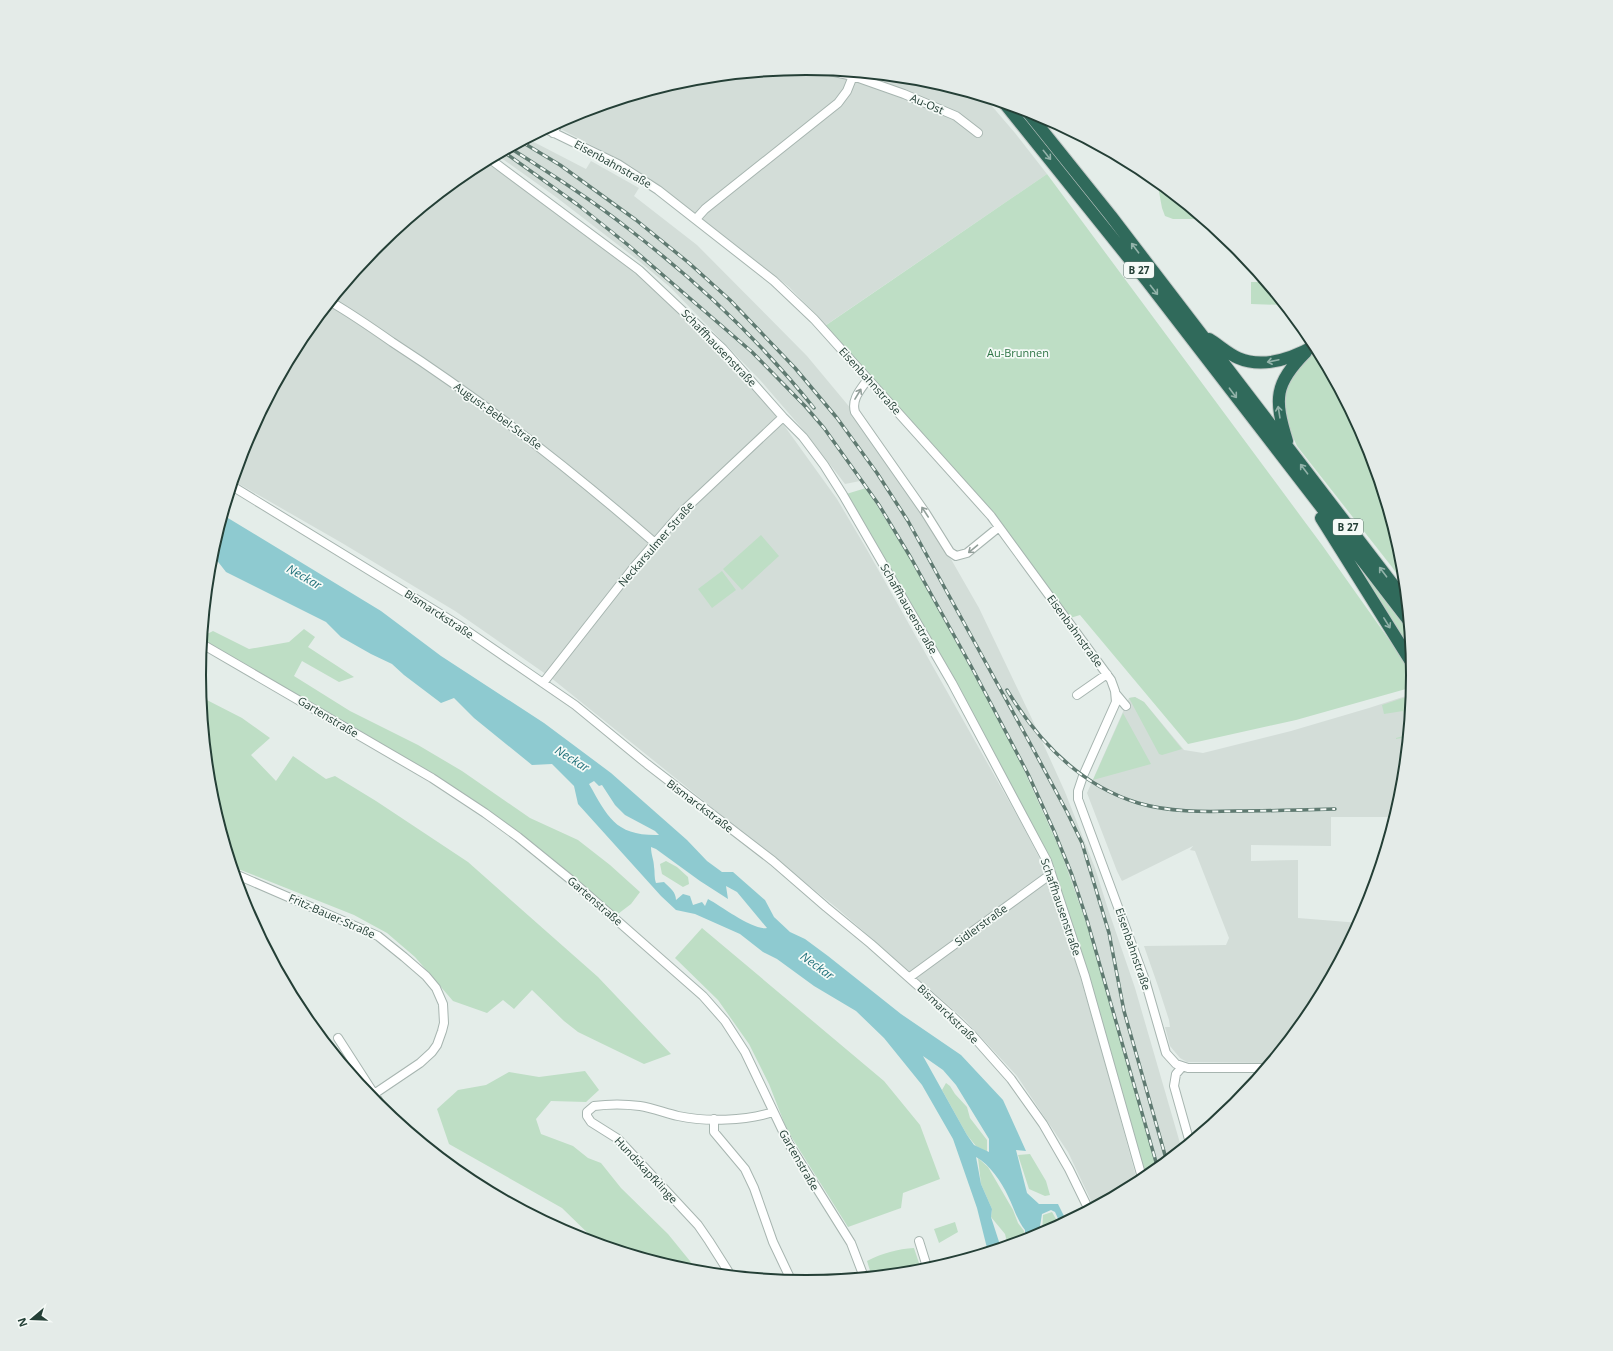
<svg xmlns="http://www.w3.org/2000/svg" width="1613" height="1351" font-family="'Open Sans',sans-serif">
<rect width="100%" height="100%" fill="#e4ede9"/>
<!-- built -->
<path fill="#d3ddd8" d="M807,68L925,80L985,98L1015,133L1047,174L826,325L789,287L678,200L631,166L553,125L574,114L688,80Z
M528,139L586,169L591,161L639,188L634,196L697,245L807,356L872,434L924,512L979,608L1032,719L1065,792L1095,868L1107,906L1135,988L1182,1150L1157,1170L1092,939L1061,852L1017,754L933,600L890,524L860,481L845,484L805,432L760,380L671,288L639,261L556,197L497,155Z
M484,162L500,172L637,274L720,349L745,376L783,424L837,499L866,548L1019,819L1042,863L1062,915L1104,1059L1138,1184L1094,1207L1068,1152L1017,1076L965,1020L838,909L550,677L455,611L342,543L234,481L245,443L302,338L377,246L469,170Z
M1412,694L1402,794L1395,817H1331V846L1251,845V861L1298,860V918L1360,923L1311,1013L1269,1065L1268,1063L1187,1062L1180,1058L1170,1046L1165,1027H1170L1169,1020L1158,986L1144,946L1226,945L1229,938L1195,851L1190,850L1193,846L1122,881L1117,871L1087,793L1129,698L1135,697L1144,702L1184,750L1203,753L1291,731L1369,708Z"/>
<!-- green -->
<path fill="#bedec5" d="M1082,137L1125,160V161C1107,157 1094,150 1082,137Z
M1047,174L1322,545L1414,675L1413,687L1296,720L1188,744L1080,615L1067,619L991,516L822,328Z
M1157,181L1203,219H1173L1165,216L1162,208Z
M1251,282H1266L1284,305L1251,304Z
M1316,345L1368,443L1402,557L1405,586L1392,567L1297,446L1278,404V395Z
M866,488L911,560L1014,748L1061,852L1092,939L1157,1170L1144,1181L1047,861L843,495Z
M1333,528L1410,630L1412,656Z
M761,535L779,556L742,590L723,569Z
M722,571L736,590L712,608L698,589Z
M304,629L315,637L308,647L354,677L339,682L302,661L294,676L350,711L418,745L462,771L530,818L578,840L610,865L640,892L631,904L614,917L485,813L202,644L203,636L213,631L249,649L289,642Z
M1412,695L1408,737L1396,739V738L1407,735L1403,711L1384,714L1382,705Z
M201,697L242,718L270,738L251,755L276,781L293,756L326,779L335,776L376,801L468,862L598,977L671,1054L644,1064L578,1032L564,1021L532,990L514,1009L503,1000L487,1013L453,1001L415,957L387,933L354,915L233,867L211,794Z
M1135,697L1144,702L1148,707L1182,749L1162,755L1159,754L1129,698Z
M1123,713L1151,764L1093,780Z
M666,861L677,867L688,877L689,884L683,887L662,874L660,864Z
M702,928L884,1081L920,1125L940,1179L903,1193L901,1208L848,1227L787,1130L769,1084L749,1044L718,1000L675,958Z
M585,1071L599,1090L586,1102L551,1101L536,1119L541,1134L573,1146L588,1158L601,1163L621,1188L668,1234L694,1266L696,1272L688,1271L600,1245L562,1208L449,1144L437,1109L458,1090L486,1085L509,1072L539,1077Z
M946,1083L950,1086L955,1094L967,1107L970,1118L987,1140V1152L976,1146L967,1135L942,1090Z
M1030,1154L1046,1181L1050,1195L1045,1196L1029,1189L1018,1155Z
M978,1158L988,1167L1013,1210L1018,1223L1024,1231L1023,1242L1008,1246L1005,1234L991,1217L992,1209L981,1184Z
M1052,1212L1060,1226L1042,1235L1043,1215Z
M955,1222L958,1232L939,1243L934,1229Z
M914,1248L922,1272L872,1277L867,1261C882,1253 898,1249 914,1248Z"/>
<!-- water -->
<path fill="#8ecad0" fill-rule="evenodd" d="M223,515L381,611L441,656L544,723L611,773L687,840L707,861L722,872H733L765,900L774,917L790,932L805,939L828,956L901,1014L961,1055L1003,1100L1026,1151L1016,1150L1027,1193L1039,1204H1058L1067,1222L1061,1225L1055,1212L1051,1210L1042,1214L1039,1232L1040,1236L1025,1241V1230C1017,1220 1014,1208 1008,1196C1001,1181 990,1165 976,1157L981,1184L992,1209L991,1217L1001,1248L988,1252L977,1208L953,1139L922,1085L884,1038L856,1011L814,986L777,959L763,952L740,934L695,914L676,910L661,896L578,804L574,786L552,764L532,765L474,718L454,698L441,703L404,675L392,664L371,654L341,637L326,622L226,572L212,554ZM594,781L599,786L602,785L615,805L625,815L655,831L659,835C615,836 608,817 589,784ZM651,847L656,849L700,881L728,899L726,886L737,892L767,928C754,931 721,906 708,899L705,906L702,902L693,905L690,896L683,894L676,900C676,892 670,888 664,882L656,883C654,877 655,872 654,867C654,860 651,855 651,847ZM923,1056L943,1070L956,1085L989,1139V1152L974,1145L967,1135Z"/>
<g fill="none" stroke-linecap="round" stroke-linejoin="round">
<!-- minor casing -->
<g stroke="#a7b5b0" stroke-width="10">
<path id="minor" d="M825,70L853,76L904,94L956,116L978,133
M546,129L618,164L658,190L774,281L814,319L991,516L1111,680L1115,691L1116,702L1083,776L1078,791V799L1145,980L1166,1053L1176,1064L1188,1068H1266
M553,133L559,122
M490,159L639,270L723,349L783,417L803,437L824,465L843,495L952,683L1047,861L1085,976L1143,1181
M696,219L705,209L838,103L847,91L853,76
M331,302C352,314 372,328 392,342C486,403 570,469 655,543
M868,379C861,389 851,399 855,412L925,512L950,552L956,556L967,553L999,527
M232,486L460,626L575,705L647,764L773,861L826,907L871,944L951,1015L972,1035L1011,1079L1043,1124L1069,1169L1089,1210
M202,644L432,778L485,813L518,837L571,880L703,996L725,1021L745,1052L789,1144L851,1243L864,1277
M543,683L634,567L682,512L783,417
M1116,694L1126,706
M1077,695L1107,674
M235,874L378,936L404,957L426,976L436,988L443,1004L444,1023L442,1031L437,1045L432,1052L420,1063L374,1094L369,1096
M910,977L1051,874
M338,1038L385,1111
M1182,1067L1176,1074L1174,1086L1190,1143
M714,1119V1132L745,1169L754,1188L773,1242L792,1282
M919,1241L928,1270
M728,1271L709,1241L698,1225L618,1139L591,1122L587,1116V1112L594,1106C609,1104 625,1104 640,1106C653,1108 665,1113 678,1116C706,1122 746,1121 773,1112"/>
</g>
<!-- highway casing -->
<g stroke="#c2c9c7" stroke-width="14">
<path id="highway" d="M1005,104L1147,281L1409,621
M1026,110L1111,216L1407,603
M1209,339C1219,345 1227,353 1238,358C1263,369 1293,358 1316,345
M1287,441C1274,399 1274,384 1306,352
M1321,518L1413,665"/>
</g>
<!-- minor -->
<use href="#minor" stroke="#fff" stroke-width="8"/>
<!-- highway -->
<use href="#highway" stroke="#306a5b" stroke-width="12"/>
<!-- rail casing -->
<g stroke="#5f7a71" stroke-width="3.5">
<path id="rail" d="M522,142L560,165L636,220L689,263L730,300L795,368L837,418L877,473L908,521L1031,745L1067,812L1082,843L1109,933L1124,1011L1167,1162
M510,148C551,174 592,200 630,230C698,282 761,342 814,408
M504,152L578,205L628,245L752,352L805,406L824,428L879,505L911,558L971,666L1028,774L1054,831L1072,875L1087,920L1158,1169
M1007,690C1038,741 1079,785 1138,803C1169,812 1202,812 1235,811C1268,811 1302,810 1335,809"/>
</g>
<!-- rail -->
<use href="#rail" stroke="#f5faf7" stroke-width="2" stroke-dasharray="6" stroke-linecap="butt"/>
</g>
<!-- one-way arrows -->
<defs><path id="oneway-shaft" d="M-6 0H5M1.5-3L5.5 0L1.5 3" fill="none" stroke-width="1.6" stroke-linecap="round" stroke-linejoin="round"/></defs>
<g stroke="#92b2a9">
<use href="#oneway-shaft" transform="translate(1047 155) rotate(51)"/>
<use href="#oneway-shaft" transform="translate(1135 248) rotate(-127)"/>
<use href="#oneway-shaft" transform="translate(1154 290) rotate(52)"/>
<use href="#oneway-shaft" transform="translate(1273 361) rotate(168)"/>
<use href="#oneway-shaft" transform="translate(1233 393) rotate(53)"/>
<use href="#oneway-shaft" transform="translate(1279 412) rotate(-99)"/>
<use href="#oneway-shaft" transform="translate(1304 469) rotate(-127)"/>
<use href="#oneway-shaft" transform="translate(1383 572) rotate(-127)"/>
<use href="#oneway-shaft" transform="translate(1387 623) rotate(58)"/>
</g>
<g stroke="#929f9a">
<use href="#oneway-shaft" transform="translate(858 394) rotate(-59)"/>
<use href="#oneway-shaft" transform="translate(925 512) rotate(-123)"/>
<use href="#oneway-shaft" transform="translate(973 549) rotate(140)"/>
</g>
<g text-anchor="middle" stroke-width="3.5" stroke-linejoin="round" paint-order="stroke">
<!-- shield labels -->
<g fill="#f5faf7" stroke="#637770" stroke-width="1">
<rect x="1124" y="262" width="30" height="16" rx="3"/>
<rect x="1333" y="519" width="30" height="16" rx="3"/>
</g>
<g font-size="10" font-weight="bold" fill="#243f36">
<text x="1139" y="274">B 27</text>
<text x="1348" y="531">B 27</text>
</g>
<!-- street labels -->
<g font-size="11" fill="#243f36" stroke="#f5faf7">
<text transform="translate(927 104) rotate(23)" y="4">Au-Ost</text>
<text transform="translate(613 164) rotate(29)" y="4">Eisenbahnstraße</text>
<text transform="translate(719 348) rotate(46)" y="4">Schaffhausenstraße</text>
<text transform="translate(870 381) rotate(48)" y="4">Eisenbahnstraße</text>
<text transform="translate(498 416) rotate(36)" y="4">August-Bebel-Straße</text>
<text transform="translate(656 544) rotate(-49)" y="4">Neckarsulmer Straße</text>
<text transform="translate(909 609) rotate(60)" y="4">Schaffhausenstraße</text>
<text transform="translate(439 614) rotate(33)" y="4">Bismarckstraße</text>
<text transform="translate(1075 631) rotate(54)" y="4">Eisenbahnstraße</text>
<text transform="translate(328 717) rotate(31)" y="4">Gartenstraße</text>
<text transform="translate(700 806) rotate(37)" y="4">Bismarckstraße</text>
<text transform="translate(595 901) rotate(41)" y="4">Gartenstraße</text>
<text transform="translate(1061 907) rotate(71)" y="4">Schaffhausenstraße</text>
<text transform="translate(332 916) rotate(24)" y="4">Fritz-Bauer-Straße</text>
<text transform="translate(981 925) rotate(-36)" y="4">Sidlerstraße</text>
<text transform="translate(1133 949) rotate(71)" y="4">Eisenbahnstraße</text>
<text transform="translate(948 1014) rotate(44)" y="4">Bismarckstraße</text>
<text transform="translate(799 1160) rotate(60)" y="4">Gartenstraße</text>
<text transform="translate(646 1170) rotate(47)" y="4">Hundskapfklinge</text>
</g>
<!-- park labels -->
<g font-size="11" fill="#2f7546" stroke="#f5faf7">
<text x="1018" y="357">Au-Brunnen</text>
</g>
<!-- water labels -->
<g font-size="12" font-style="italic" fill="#1f707a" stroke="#f5faf7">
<text transform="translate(304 577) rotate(30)" y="4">Neckar</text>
<text transform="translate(572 759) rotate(32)" y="4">Neckar</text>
<text transform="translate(817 966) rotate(36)" y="4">Neckar</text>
</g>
</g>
<!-- crop -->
<path d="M0 0H1613V1351H0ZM206 675a600 600 0 1 1 1200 0a600 600 0 1 1-1200 0Z" fill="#e4ebe8" fill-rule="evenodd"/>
<path fill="none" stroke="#243f36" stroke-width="2" d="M206 675a600 600 0 1 1 1200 0a600 600 0 1 1-1200 0Z"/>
<!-- north arrow -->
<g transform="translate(32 1319) rotate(251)" stroke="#f5faf7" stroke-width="3" paint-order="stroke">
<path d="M0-3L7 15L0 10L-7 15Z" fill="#243f36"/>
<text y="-6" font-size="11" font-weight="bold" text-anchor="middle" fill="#243f36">N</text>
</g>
</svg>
